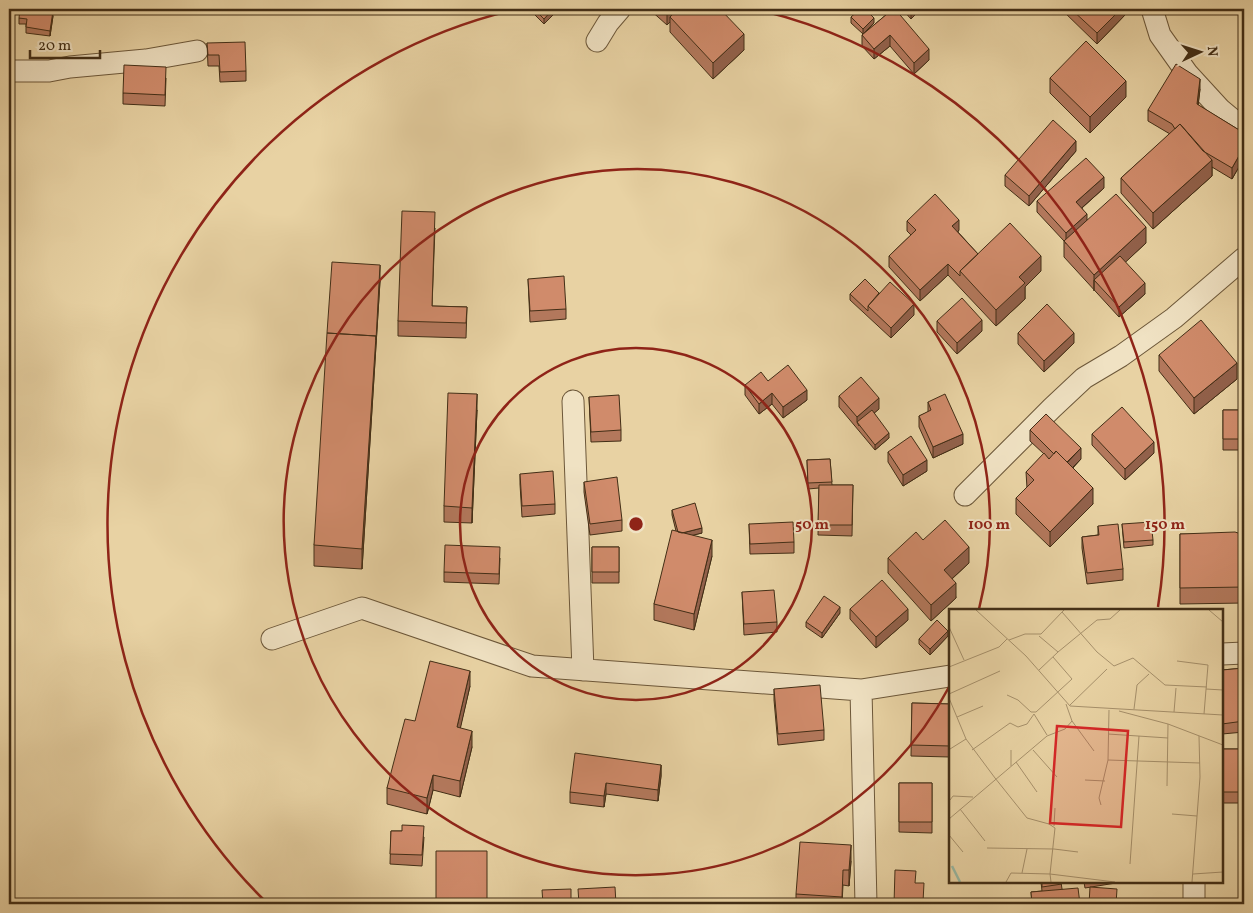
<svg xmlns="http://www.w3.org/2000/svg" width="1253" height="913" font-family="Vollkorn,serif">
<rect width="100%" height="100%" fill="#e8d2a3"/>
<filter id="stains"><feTurbulence type="fractalNoise" baseFrequency=".004" numOctaves="4"/><feColorMatrix values="0 0 0 0 .2 0 0 0 0 .09 0 0 0 0 .02 0 0 0 .5 -.17"/></filter>
<radialGradient id="worn" r=".72"><stop offset=".6" stop-color="#630" stop-opacity="0"/><stop offset="1" stop-color="#630" stop-opacity=".3"/></radialGradient>
<g fill="none" stroke-linecap="round" stroke-linejoin="round">
<!-- street casing -->
<g stroke="#6c5739" stroke-width="23">
<path id="street" d="M1152,9L1160,35L1187,73L1220,109L1244,129
M597,41L608,23L620,9
M9,71H49L70,67L146,60L197,51
M573,401L583,670
M965,495L1052,408L1084,378L1121,356L1174,318L1244,258
M272,639L362,608L532,666L861,690L950,676
M1222,654L1244,653
M861,690L866,904
M1194,904V882"/>
</g>
<!-- street -->
<use href="#street" stroke="#f0e2c3" stroke-width="21"/>
</g>
<!-- wall -->
<path fill="#b3785c" stroke="#422e16" d="M530,9H557V11L544,24L530,10Z
M649,9H720L744,50L713,79L670,32V22L667,25Z
M893,9L929,60L914,74L890,46L874,59L862,46V35Z
M902,9H921L911,19Z
M1061,9H1125V15L1097,44Z
M53,16L50,36L26,33V24H19V18Z
M851,17L874,23L863,34L851,23Z
M1244,36V55L1242,54V38Z
M207,43L246,71V81L220,82L219,66H208Z
M166,78L165,106L123,104V93Z
M1050,78L1126,97L1090,133L1050,93Z
M1200,89L1198,105L1244,133V158L1232,179L1212,167V176L1153,229L1121,193V178L1170,134L1148,121V110Z
M1076,151L1029,206L1005,186V175Z
M1104,188L1082,208L1087,220L1146,243L1125,262L1145,294L1119,317L1064,257V241L1037,212V201Z
M907,221L959,230L958,232L978,254L1041,271L1025,287V299L996,326L948,275L920,301L889,267V256L911,235L907,231Z
M435,228L432,306L467,307L466,338L398,336V321Z
M1244,268V291L1241,285V270Z
M528,279L566,309V319L530,322Z
M380,281L362,569L314,566V545Z
M879,293L914,315L891,338L850,300V294Z
M937,321L982,331L957,354L937,332Z
M1018,333L1074,343L1044,372L1018,344Z
M1159,355L1237,379L1194,414L1159,371Z
M768,381L807,400L783,418L772,404L759,414L745,395V385Z
M839,396L879,409L874,413L889,438L875,450L839,407Z
M589,397L621,430V441L591,442Z
M928,402L963,444L933,458L919,427V416L928,412Z
M477,410L472,523L444,522V506Z
M1223,410H1244V450H1223Z
M1030,430L1081,459L1073,468L1093,504L1050,547L1016,514V498L1027,488L1026,472L1044,454L1030,441Z
M1092,434L1154,453L1125,480L1092,445Z
M888,452L927,471L903,486L888,462Z
M830,459L832,485H853L852,536L818,535L819,488L808,489L807,460Z
M520,474L555,504V514L522,517L520,484Z
M584,482L622,520V531L590,535L584,492Z
M672,510L702,533L693,535L712,556L694,630L654,620V604L676,531L672,515Z
M749,524L794,542V553L750,554Z
M1122,524L1153,540V545L1124,548Z
M1098,526L1123,569V580L1087,584L1082,548V537L1098,535Z
M1180,534L1244,535V603L1180,604Z
M923,540L969,563L952,579L956,598L931,621L888,573V558Z
M592,547H619V583H592Z
M500,558L499,584L444,582V572Z
M742,592L777,622V632L744,635Z
M850,609L908,620L876,648L850,619Z
M840,613L822,638L806,627V622Z
M948,636L930,655L919,644V639Z
M1244,668V732L1222,734V670Z
M470,686L460,728L472,747L460,797L433,790L427,814L387,804V788L415,721Z
M774,689L824,730V740L778,745L774,700Z
M912,703L950,704V757L911,756Z
M1222,749H1244V803H1222Z
M661,765V776L658,801L606,794L604,807L570,803V792Z
M899,783H932V833L899,832Z
M391,831H402L424,837L422,866L390,864Z
M851,861L849,886L843,885L842,904H796V894Z
M1041,882H1061L1062,889L1080,904H1032L1031,892L1042,891Z
M1084,882H1122L1085,888Z"/>
<!-- shaded-wall -->
<path fill="#92614b" stroke="#422e16" d="M553,9H557V11L544,24V19Z
M672,9H681L670,17V22L667,25V14Z
M911,9H921L911,19Z
M1121,9H1125V15L1097,44V33Z
M53,11V16L50,36V31Z
M874,18V23L863,34V29Z
M744,34V50L713,79V63Z
M890,35V46L874,59V49Z
M929,49V60L914,74V63Z
M1200,79V89L1197,115V104Z
M1126,81V97L1090,133V117Z
M1076,141V151L1029,206V196Z
M1244,147V158L1232,179V168Z
M1212,160V176L1153,229V213Z
M1104,177V188L1076,213V202Z
M1087,214V225L1066,244V233Z
M959,220V230L952,237V226Z
M1146,227V243L1100,286L1094,280V291V275Z
M1041,256V271L1025,287V299L996,326V310L1019,277Z
M948,264V275L920,301V290Z
M380,265V281L362,569V549Z
M1145,283V294L1119,317V307Z
M914,304V315L891,338V328Z
M982,320V331L957,354V343Z
M1074,333V343L1044,372V361Z
M1237,363V379L1194,414V398Z
M807,390V400L783,418V407Z
M772,393V404L759,414V404Z
M477,394V410L472,523V508Z
M879,398V409L859,426L857,422V417Z
M889,433V438L875,450V445Z
M963,434V444L933,458V447Z
M1154,442V453L1125,480V469Z
M1081,448V459L1065,475V465Z
M927,460V471L903,486V475Z
M1093,488V504L1050,547V532Z
M702,528V533L678,539V534Z
M712,540V556L694,630V614Z
M969,547V563L944,586V570Z
M956,583V598L931,621V605Z
M840,607V613L822,638V633Z
M908,609V620L876,648V637Z
M948,631V636L930,655V649Z
M470,671V686L457,743V727Z
M472,731V747L460,797V781Z
M661,765V776L658,801V790Z
M433,775V790L427,814V798Z
M606,783V794L604,807V796Z
M851,845V861L849,886V870Z"/>
<!-- building -->
<path fill="#d08b6b" stroke="#422e16" d="M20,9H40L53,11L50,31L26,27L27,19L19,18Z
M534,9H553L544,19Z
M661,9H672L667,14Z
M678,9H720L744,34L713,63L670,17Z
M860,9H865L874,18L863,29L851,17Z
M893,9H895L929,49L914,63L890,35L874,49L862,35Z
M1071,9H1121L1097,33Z
M1086,41L1126,81L1090,117L1050,78Z
M245,42L246,71L220,72L219,55H208L207,43Z
M1176,64L1200,79L1197,104L1244,133V147L1232,168L1203,151L1180,124L1175,129L1172,124L1148,110Z
M124,65L166,67L165,95L123,93Z
M1053,120L1076,141L1029,196L1005,175Z
M1180,124L1212,160L1153,213L1121,178Z
M1086,158L1104,177L1076,202L1087,214L1066,233L1037,201Z
M935,194L959,220L952,226L978,254L960,271V276L948,264L920,290L889,256L916,230L907,221Z
M1116,194L1146,227L1094,275L1064,241Z
M402,211L435,212L432,306L467,307L466,323L398,321Z
M1010,223L1041,256L1019,277L1025,283L996,310L960,271Z
M1120,256L1145,283L1119,307L1094,280Z
M332,262L380,265L376,340V336L327,333Z
M1244,268V275L1241,270Z
M564,276L566,309L530,311L528,279Z
M865,279L879,293L868,306V311L850,294Z
M890,282L914,304L891,328L868,306Z
M962,298L982,320L957,343L937,321Z
M1047,304L1074,333L1044,361L1018,333Z
M1201,320L1237,363L1194,398L1159,355Z
M327,333L376,336L362,549L314,545Z
M788,365L807,390L783,407L772,393L759,404L745,385L761,372L768,381Z
M861,377L879,398L857,417L839,396Z
M448,393L477,394L472,508L444,506Z
M945,394L963,434L933,447L919,416L931,410L928,402Z
M619,395L621,430L591,432L589,397Z
M1122,407L1154,442L1125,469L1092,434Z
M872,410L889,433L875,445L857,422Z
M1223,410H1244V439H1223Z
M1046,414L1081,448L1067,462L1056,451L1054,454L1030,430Z
M911,436L927,460L903,475L888,452Z
M1056,451L1093,488L1050,532L1016,498L1034,480L1026,472L1044,453L1049,459Z
M830,459L832,482L808,483L807,460Z
M553,471L555,504L522,506L520,474Z
M617,477L622,520L590,524L584,482Z
M819,485H853L852,525H818Z
M695,503L702,528L682,533L678,532L672,510Z
M945,520L969,547L944,570L956,583L931,605L888,558L916,532L923,540Z
M793,522L794,542L750,544L749,524Z
M1151,522L1153,540L1124,542L1122,524Z
M1118,524L1123,569L1087,573L1082,537L1099,535L1098,526Z
M672,530L712,540L694,614L654,604Z
M1235,532L1244,535V587L1180,588V534Z
M445,545L500,547L499,574L444,572Z
M592,547H619V572H592Z
M882,580L908,609L876,637L850,609Z
M774,590L777,622L744,624L742,592Z
M824,596L840,607L822,633L806,622Z
M937,620L948,631L930,649L919,639Z
M430,661L470,671L457,727L472,731L460,781L433,775L427,798L387,788L405,719L415,721Z
M1244,668V721L1222,724V670Z
M820,685L824,730L778,734L774,689Z
M912,703L950,704V746L911,745Z
M1222,749H1244V792H1222Z
M575,753L661,765L658,790L606,783L604,796L570,792Z
M899,783H932V822H899Z
M402,825L424,826L422,855L390,854L391,831H402Z
M800,842L851,845L849,870H843L842,897L796,894Z
M436,851H487V904H436Z
M895,870L916,871L915,883H924L923,902H932V904H894Z
M1042,882H1061L1062,884L1042,887Z
M615,887L616,904H579L578,889Z
M1090,887L1117,889L1116,904H1089Z
M1078,888L1080,904H1032L1031,892Z
M571,889V904H543L542,890Z"/>
<!-- distance rings -->
<g fill="none" stroke="#8f2418" stroke-width="2.5">
<circle cx="636" cy="524" r="176"/>
<path d="M949 687A353 353 0 1 1 979 609"/>
<path d="M265 901A529 529 0 0 1 513 10M759 10A529 529 0 0 1 1158 607"/>
</g>
<!-- overview -->
<g transform="translate(949 609)">
<rect width="274" height="274" fill="#e8d2a3"/>
<path fill="none" stroke="#98b8a2" stroke-width="2.5" d="M3,257L11,273"/>
<path fill="none" stroke="#a6906b" stroke-width="1" d="M27,1L77,47L121,97L274,106M260,1L274,13M113,3L148,43L165,57L184,49L216,76L258,78M0,18L15,51M60,31L76,25H92L115,1M109,43L148,11L161,10L171,1M228,52L259,56L255,105M0,58L50,38L58,30M90,61L109,43L90,27M257,80L274,81M0,85L51,62M58,86L69,91L82,103H87L123,70L104,48M0,89L17,130L46,169L78,209L100,215L106,219L101,265L62,264L57,273M121,96L158,60M185,100L188,76L200,65M170,102L219,115L274,136M225,103L227,79M85,105L98,126M8,108L34,97M123,112L145,142M159,125L219,129M1,140L17,130M23,141L61,114L69,118L78,115L85,105M84,141L108,168M159,151L251,154M67,153L88,183M62,157V141M136,171L156,172M218,177L219,115M1,191L4,187L24,188M152,196L150,189L159,151L160,101M11,200L36,232M223,205L248,207M0,210L98,127L116,120L123,112L117,95M105,217L106,199M0,226L14,243M38,239L105,240M105,240L129,243M181,255L190,127M73,264L78,240M244,265L274,263M102,273L101,265L166,273M243,273L251,168L250,127"/>
<path fill="#d62828" fill-opacity="0.15" stroke="#d62828" stroke-width="2.5" d="M108,117L179,122L172,218L101,214Z"/>
<rect width="274" height="274" fill="none" stroke="#422e16" stroke-width="2.5"/>
</g>
<circle cx="636" cy="524" r="8" fill="#8f2418" stroke="#f0e2c3" stroke-width="2.5"/>
<g font-size="15" text-anchor="middle" font-weight="bold" fill="#8f2418" stroke="#f0e2c3" stroke-width="4" stroke-linejoin="round" paint-order="stroke">
<text x="812" y="529">50 m</text>
<text x="989" y="529">100 m</text>
<text x="1165" y="529">150 m</text>
</g>
<!-- margin -->
<rect width="1253" height="913" fill="none" stroke="#e8d2a3" stroke-width="30"/>
<rect x="10" y="10" width="1233" height="893" fill="none" stroke="#422e16" stroke-width="2.5"/>
<rect x="15" y="15" width="1223" height="883" fill="none" stroke="#422e16"/>
<!-- north arrow -->
<g transform="translate(1200 52) rotate(86)" stroke="#f0e2c3" stroke-width="4" paint-order="stroke">
<path d="M0-4L9 19L0 12L-9 19Z" fill="#422e16"/>
<text y="-8" font-size="14" font-weight="bold" text-anchor="middle" fill="#422e16">N</text>
</g>
<!-- scale -->
<path d="M30 50v8h70v-8" fill="none" stroke="#422e16" stroke-width="2.5"/>
<text x="38" y="50" font-size="15" fill="#422e16" stroke="#f0e2c3" stroke-width="4" paint-order="stroke">20 m</text>
<rect width="100%" height="100%" filter="url(#stains)"/>
<rect width="100%" height="100%" fill="url(#worn)"/>
</svg>
